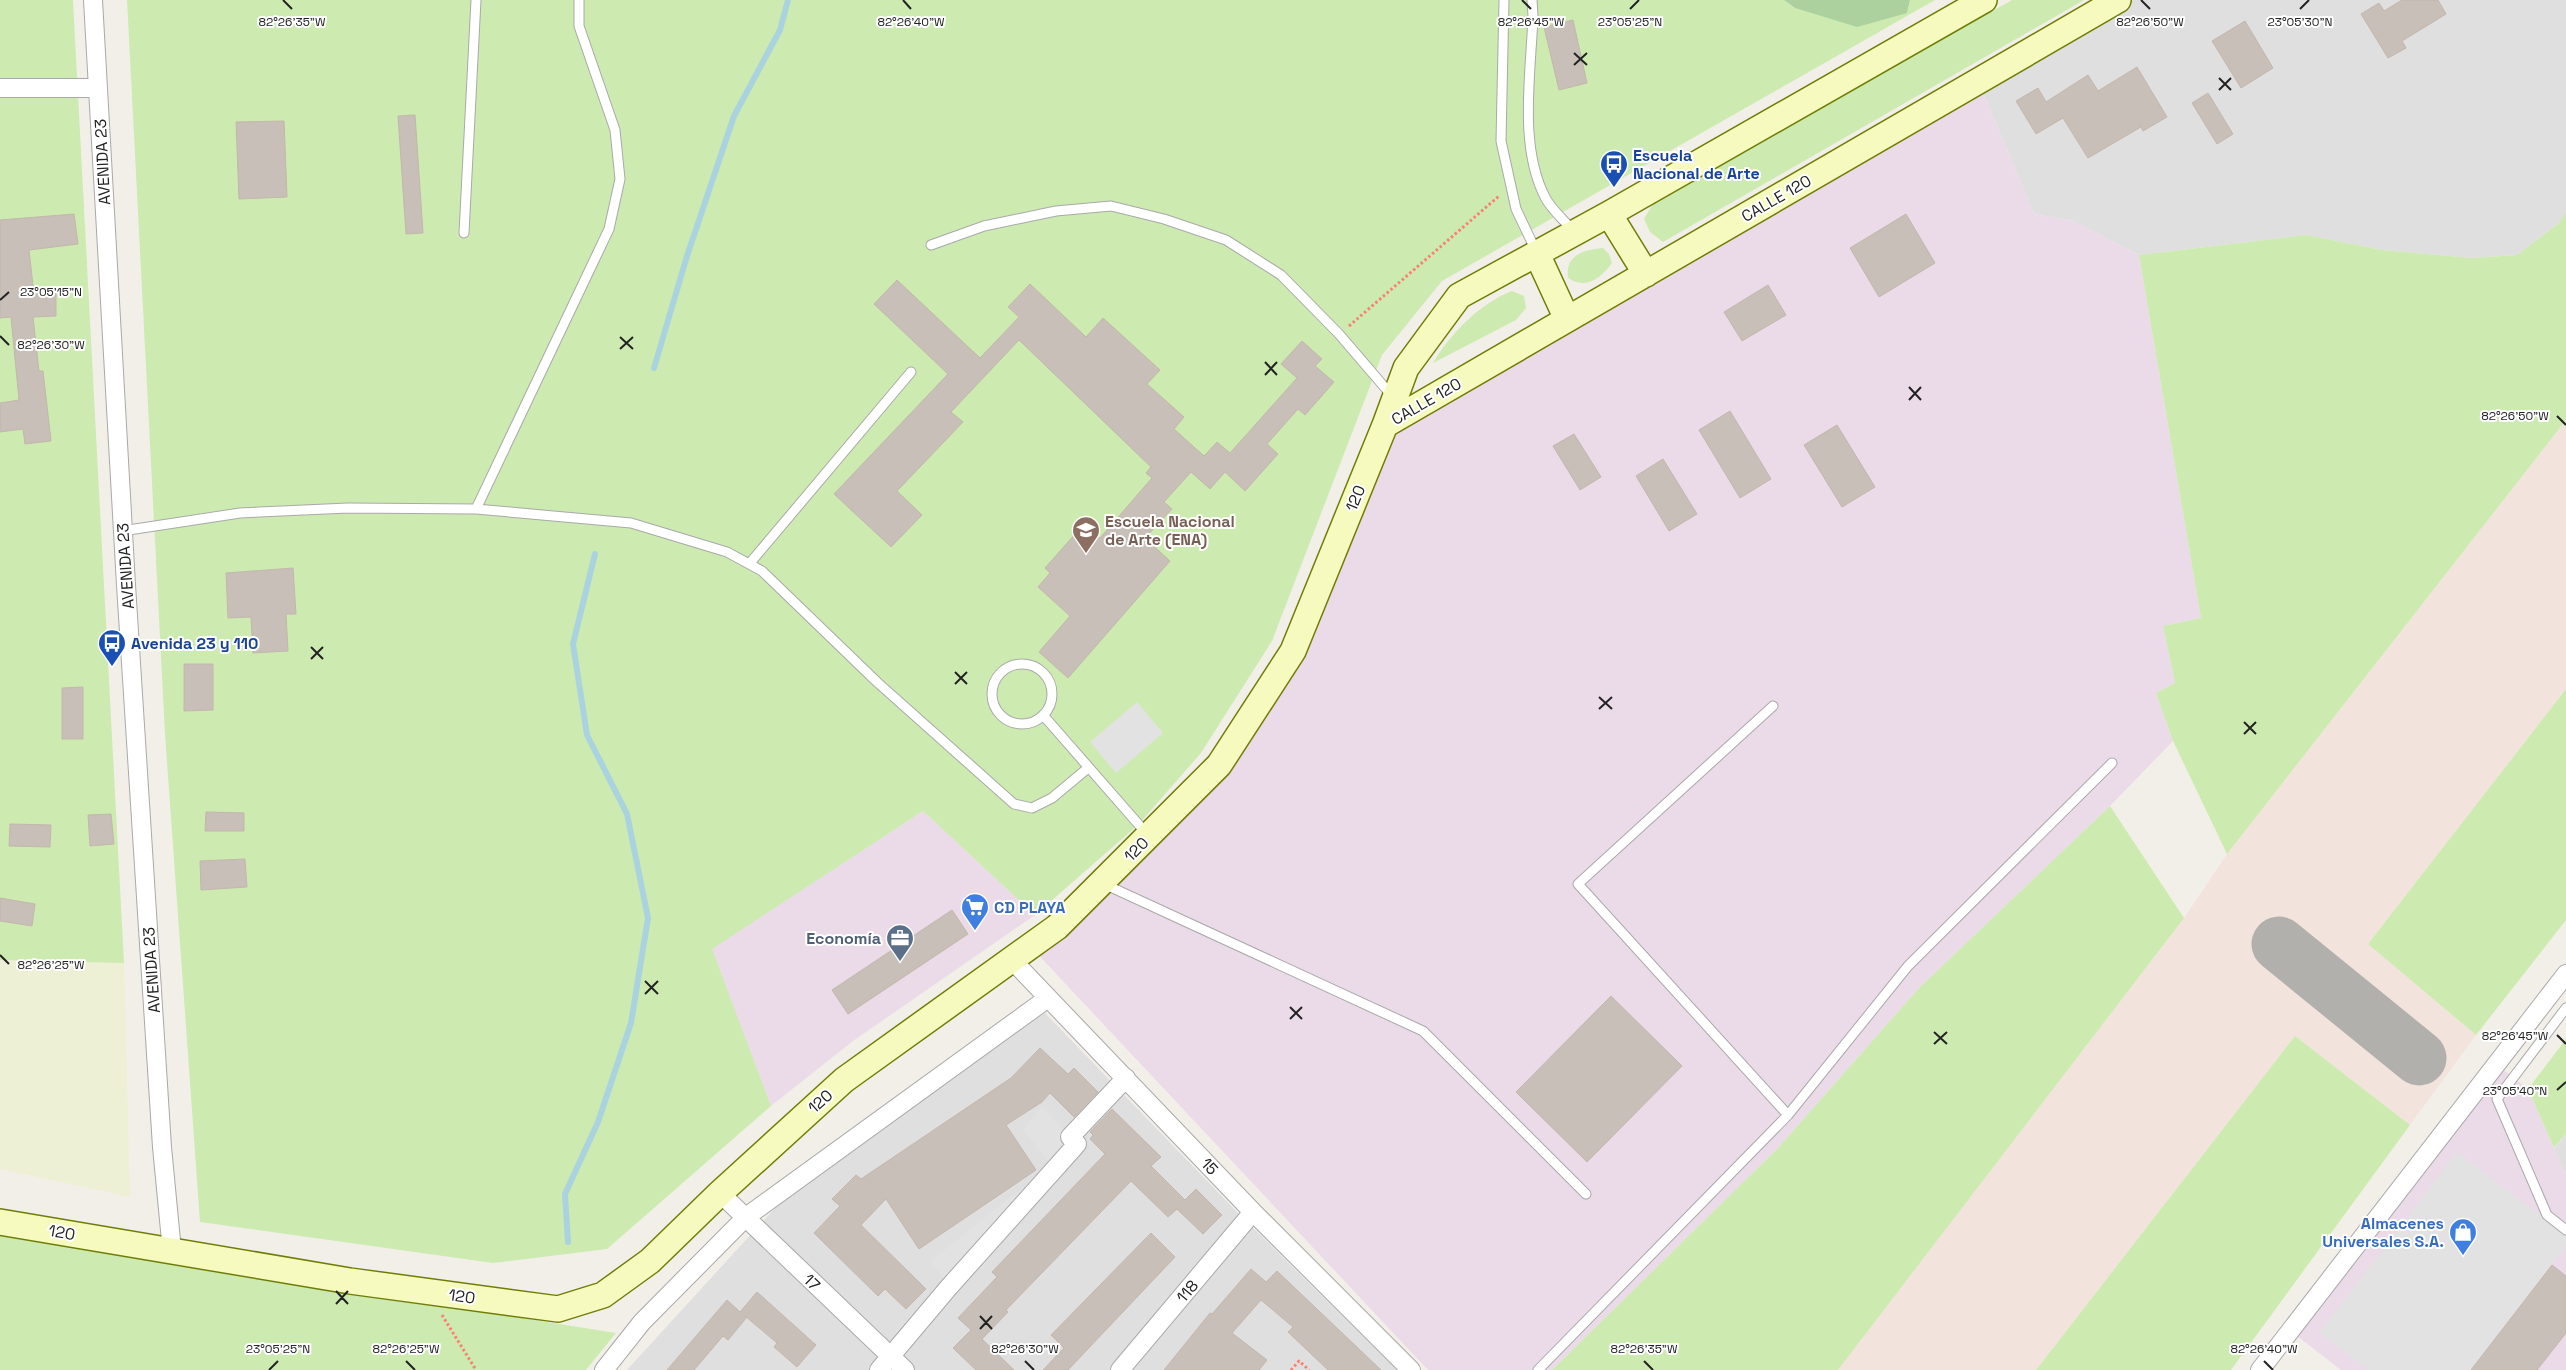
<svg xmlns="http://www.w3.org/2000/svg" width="2566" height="1370" font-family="'Space Grotesk',sans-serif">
<rect width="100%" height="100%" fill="#f2efe9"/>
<!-- residential -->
<path fill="#e0dfdf" d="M2118,0H2566V212L2558,224L2517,255L2471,258L2382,250L2306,235L2139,255L2073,221L2034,214L1978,81Z
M1045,1013L1238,1213L1397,1370H627L806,1174Z
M2566,1133V1176L2554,1149Z"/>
<!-- industrial -->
<path fill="#ebdbe8" d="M1978,81L2034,214L2073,221L2139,255L2201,618L2163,626L2175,683L2156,693L2173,741L2110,806L1919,988L1778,1148L1552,1370H1428L1030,946L1219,765L1293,651L1385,425Z
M923,811L1035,915L853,1041L771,1106L711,949Z
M2504,1070L2528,1089L2566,1176V1370H2341L2297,1336Z"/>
<!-- military -->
<path fill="#f3e3dd" d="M2566,420V689L2368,944L2476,1035L2410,1125L2295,1036L2036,1370H1838L2184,918L2227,854Z"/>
<!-- farmland -->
<path fill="#eef0d5" d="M0,960L124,963L130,1197L0,1169Z"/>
<!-- grass -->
<path fill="#cdebb0" d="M0,0H73L124,963L0,960Z
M127,0H1784L1795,8L1907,13L1910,0H1935L1442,281L1382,355L1272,641L1201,753L1138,825L1035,915L923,811L712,949L771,1106L607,1249L493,1263L200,1222L165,734Z
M2012,0H2084L1663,242L1650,232L1644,219L1654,202Z
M2566,212V420L2227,854L2173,741L2156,693L2175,683L2163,626L2201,618L2139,255L2306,235L2382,250L2471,258L2517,255L2558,224Z
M1603,248L1609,254L1612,263C1601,278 1586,290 1568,278C1565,255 1583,250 1603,248Z
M1512,291L1524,296L1526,308L1516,320L1433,363C1451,333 1479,304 1512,291Z
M2566,689V920L2476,1035L2368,944Z
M2110,806L2184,918L1838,1370H1552L1778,1148L1919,988Z
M2295,1036L2410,1125L2231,1370H2036Z
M2566,1039V1133L2554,1148L2528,1089Z
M0,1234L616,1333L586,1370H0Z"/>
<!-- forest -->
<path fill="#add19e" d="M1784,0H1910L1907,13L1857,27L1795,8Z"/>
<!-- parking -->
<path fill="#e2e2e2" d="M1137,702L1163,733L1116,773L1090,742Z
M1042,1107L1077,1144L949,1287L931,1261L1032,1180L1048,1160L1023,1130Z
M2457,1152L2566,1235V1246L2471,1370H2369L2319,1333Z"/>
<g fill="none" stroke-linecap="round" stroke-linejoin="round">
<!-- stream -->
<path stroke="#aad3df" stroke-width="6" d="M654,368L687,256L734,116L780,30L788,0
M568,1242L565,1194L598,1122L631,1023L648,918L627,814L587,735L573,644L595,554"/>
<!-- taxiway -->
<path stroke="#b1b0ac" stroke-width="55" d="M2279,944L2419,1058"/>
</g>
<!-- building -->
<path fill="#c7bfb8" stroke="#c4b6ab" d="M2402,0H2438L2446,14L2402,41L2406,48L2388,58L2361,14L2379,3L2384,11Z
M1573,20L1587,83L1559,90L1544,27Z
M2245,21L2273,68L2241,88L2212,41Z
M2137,67L2167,117L2143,131L2141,127L2088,158L2063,118L2036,134L2016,101L2038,88L2046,102L2088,75L2098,91Z
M2208,93L2233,134L2217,144L2192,103Z
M415,115L423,233L406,234L398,116Z
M284,121L287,197L239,199L236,122Z
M74,214L78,244L29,250L34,294L56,293V316L33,317L39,371H43L51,441L25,444L23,429L0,432V403L19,400L11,317L0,318V220Z
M1906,214L1935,263L1879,297L1850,248Z
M897,280L980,358L1019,317L1008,307L1030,284L1086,337L1103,318L1160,370L1147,384L1184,417L1174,429L1204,456L1217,442L1230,453L1297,378L1281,364L1302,341L1322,359L1315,366L1334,382L1305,415L1298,409L1267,444L1278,454L1245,491L1225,472L1210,489L1191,472L1164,502L1172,509L1145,538L1170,561L1068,678L1039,652L1070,616L1038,587L1050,573L1045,568L1084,524L1100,538L1152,478L1146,473L1151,467L1019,340L951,412L963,422L897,491L922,515L891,547L834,494L948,374L874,304Z
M1768,285L1786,315L1742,341L1724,312Z
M1730,411L1771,479L1740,498L1699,430Z
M1837,425L1875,487L1842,507L1804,445Z
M1574,434L1601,477L1580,490L1553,446Z
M1663,459L1697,514L1669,531L1636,476Z
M293,568L296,614H286L288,651L253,653L251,617L228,618L226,573Z
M184,664H213V710L184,711Z
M83,687V739H62V688Z
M206,812L244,813V831H205Z
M111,814L114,844L90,846L88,815Z
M10,824L51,825L50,847L9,846Z
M245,859L247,887L201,890L200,861Z
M0,898L35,904L32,926L0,921Z
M952,910L968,934L848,1014L832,990Z
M1611,996L1682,1066L1587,1162L1516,1092Z
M1040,1048L1068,1074L1074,1068L1098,1092L1074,1117L1050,1093L1042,1102L1006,1125L1036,1170L919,1249L886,1199L861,1225L926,1289L906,1309L885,1289L878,1296L814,1233L840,1206L832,1199L856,1175L861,1179L1011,1078Z
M1112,1109L1161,1157L1151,1166L1185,1200L1196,1189L1222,1215L1203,1234L1177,1209L1168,1217L1131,1181L1006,1310L1008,1312L982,1339L1014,1370H976L953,1348L971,1330L958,1318L997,1277L992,1272L1105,1154L1090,1139L1093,1135L1090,1132Z
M1151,1233L1175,1257L1068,1370H1043L1064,1348L1051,1335Z
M2552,1265L2566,1276V1333L2537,1370H2471Z
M1251,1269L1266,1282L1277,1271L1381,1370H1328L1288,1332L1293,1327L1261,1300L1232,1333L1267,1360L1259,1370H1164L1210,1313L1212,1314Z
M757,1292L816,1345L797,1367L774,1347L777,1343L745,1316L747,1317L728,1340L723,1336L694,1370H667L727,1300L740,1312Z"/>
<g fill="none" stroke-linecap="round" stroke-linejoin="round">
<!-- service casing -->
<g stroke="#a9a9a9" stroke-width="11">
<path id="service" d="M1504,0L1501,141L1516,209L1536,251
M1532,0L1533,16C1531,73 1518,147 1546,199C1552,210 1565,221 1573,231
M464,233L476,0
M931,245L984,226L1056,211L1111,206L1164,219L1226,240L1281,275L1339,334L1393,397
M476,509L609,229L620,179L615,130L579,26V0
M122,531L240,513L348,508L476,509L631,523L727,552L762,571L877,682L1014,804L1032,808L1052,798L1088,768
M750,563L911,372
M992 694a30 30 0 1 1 60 0a30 30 0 1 1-60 0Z
M1773,706L1578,884L1788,1115
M1043,715L1147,834
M1104,884L1423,1031L1586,1194
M2566,1008L2497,1099L2547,1215L2566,1230
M1538,1370L1788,1115L1908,966L2112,763"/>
</g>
<!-- minor casing -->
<g stroke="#a9a9a9" stroke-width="20">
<path id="minor" d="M93,0L126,585L162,1147L172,1251
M0,88H98
M1012,960L1253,1212L1411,1370
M720,1193L905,1370
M604,1370L642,1322L746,1217L1048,998
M879,1370L949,1287L1077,1144L1070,1137L1126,1078
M1120,1370L1253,1212
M2260,1370L2566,974"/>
</g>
<!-- secondary casing -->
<g stroke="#707d05" stroke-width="28">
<path id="secondary" d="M1609,214L1646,274
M1537,254L1567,319
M1385,425L2118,0
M0,1222L350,1281L558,1309L603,1295L650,1261L720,1193L844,1080L1057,927L1219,765L1293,651L1385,425L1406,368L1459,296L1609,214L1984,0"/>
</g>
<!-- path -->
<path stroke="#fa8072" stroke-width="3" stroke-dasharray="2.5 2.5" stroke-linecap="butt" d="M1349,326L1499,196
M442,1315L476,1370
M1291,1370L1299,1361L1309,1370"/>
<!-- service -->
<use href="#service" stroke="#fff" stroke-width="9"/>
<!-- minor -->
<use href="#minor" stroke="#fff" stroke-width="18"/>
<!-- secondary -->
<use href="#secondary" stroke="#f7fabf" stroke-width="25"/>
</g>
<!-- ticks -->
<path fill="none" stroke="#222" stroke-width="2" d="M283,0L292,9M903,0L911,9M1522,0L1531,9M2141,0L2150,9M1630,9L1639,0M2300,9L2309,0M1574,53L1587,65M1574,65L1587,53M2219,78L2231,90M2219,90L2231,78M0,300L9,292M0,336L9,345M620,337L633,349M620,349L633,337M1265,362L1277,375M1265,375L1277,362M1909,387L1921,400M1909,400L1921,387M2557,416L2566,425M311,647L323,659M311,659L323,647M955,672L967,684M955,684L967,672M1599,697L1612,709M1599,709L1612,697M2244,722L2256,734M2244,734L2256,722M0,955L9,964M645,981L658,994M645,994L658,981M1290,1007L1302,1019M1290,1019L1302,1007M1934,1032L1947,1044M2557,1035L2566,1044M1934,1044L1947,1032M2557,1090L2566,1082M336,1291L348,1304M336,1304L348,1291M980,1316L992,1329M980,1329L992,1316M406,1361L415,1370M1025,1361L1034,1370M1644,1361L1653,1370M2264,1361L2273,1370M269,1370L278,1361"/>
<!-- icons -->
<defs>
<g id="bus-pin" transform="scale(1.4375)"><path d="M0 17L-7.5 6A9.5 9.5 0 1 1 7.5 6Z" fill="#1a4fb4" stroke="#fff"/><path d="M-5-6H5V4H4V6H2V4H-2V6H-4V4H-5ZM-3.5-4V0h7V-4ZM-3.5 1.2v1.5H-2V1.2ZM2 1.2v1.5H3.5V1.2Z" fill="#fff"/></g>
<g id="school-pin" transform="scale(1.4375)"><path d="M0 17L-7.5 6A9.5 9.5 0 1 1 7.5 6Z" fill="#8d6e63" stroke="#fff"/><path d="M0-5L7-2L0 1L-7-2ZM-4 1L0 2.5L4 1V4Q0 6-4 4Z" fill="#fff"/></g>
<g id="supermarket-pin" transform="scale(1.4375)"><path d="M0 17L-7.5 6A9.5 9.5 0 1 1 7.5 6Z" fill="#3f7fe0" stroke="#fff"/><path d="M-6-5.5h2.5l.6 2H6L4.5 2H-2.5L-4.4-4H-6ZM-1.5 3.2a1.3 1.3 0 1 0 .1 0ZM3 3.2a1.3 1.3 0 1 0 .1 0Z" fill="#fff"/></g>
<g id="office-pin" transform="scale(1.4375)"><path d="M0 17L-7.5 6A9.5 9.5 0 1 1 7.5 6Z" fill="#5c6f8a" stroke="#fff"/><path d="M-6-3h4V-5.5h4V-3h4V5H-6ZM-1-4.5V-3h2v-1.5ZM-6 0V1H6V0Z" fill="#fff"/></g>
<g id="shop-pin" transform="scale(1.4375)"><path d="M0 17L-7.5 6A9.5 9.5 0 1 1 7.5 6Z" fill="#3f7fe0" stroke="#fff"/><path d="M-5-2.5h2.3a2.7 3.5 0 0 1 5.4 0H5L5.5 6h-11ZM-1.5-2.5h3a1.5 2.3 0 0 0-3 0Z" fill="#fff"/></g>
</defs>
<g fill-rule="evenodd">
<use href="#bus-pin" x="1614" y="164"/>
<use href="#school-pin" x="1086" y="530"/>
<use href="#bus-pin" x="112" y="643"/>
<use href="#supermarket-pin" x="975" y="907"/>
<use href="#office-pin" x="900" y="938"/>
<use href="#shop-pin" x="2463" y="1232"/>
</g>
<g text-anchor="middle" stroke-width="4" stroke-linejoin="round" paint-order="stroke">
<!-- transit labels -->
<g font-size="16" font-weight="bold" fill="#164399" stroke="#fff" text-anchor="start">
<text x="1633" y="161">Escuela<tspan x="1633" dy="18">Nacional de Arte</tspan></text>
<text x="131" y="649">Avenida 23 y 110</text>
</g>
<!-- street labels -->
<g font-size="16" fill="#222" stroke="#fff">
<text transform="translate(102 162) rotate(-93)" y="6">AVENIDA 23</text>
<text transform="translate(1776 198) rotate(-30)" y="6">CALLE 120</text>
<text transform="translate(1426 401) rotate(-30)" y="6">CALLE 120</text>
<text transform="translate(1355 498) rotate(-68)" y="6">120</text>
<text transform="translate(125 566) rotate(-94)" y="6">AVENIDA 23</text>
<text transform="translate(1136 849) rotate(-45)" y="6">120</text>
<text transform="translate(151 970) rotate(-94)" y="6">AVENIDA 23</text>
<text transform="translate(820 1101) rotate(-42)" y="6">120</text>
<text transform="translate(1210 1166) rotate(47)" y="6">15</text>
<text transform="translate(62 1232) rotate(10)" y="6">120</text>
<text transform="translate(812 1282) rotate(44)" y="6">17</text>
<text transform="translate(1187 1291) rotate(-50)" y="6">118</text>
<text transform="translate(462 1296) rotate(8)" y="6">120</text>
</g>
<!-- education labels -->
<g font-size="16" font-weight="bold" fill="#785e54" stroke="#fff" text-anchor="start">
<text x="1105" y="527">Escuela Nacional<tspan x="1105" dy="18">de Arte (ENA)</tspan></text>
</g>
<!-- shop labels -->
<g font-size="16" font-weight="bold" fill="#366cbe" stroke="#fff" text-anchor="start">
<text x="994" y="913">CD PLAYA</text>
<text x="2444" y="1229" text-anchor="end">Almacenes<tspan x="2444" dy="18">Universales S.A.</tspan></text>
</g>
<!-- service labels -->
<g font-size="16" font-weight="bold" fill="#4e5e75" stroke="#fff" text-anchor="end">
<text x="881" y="944">Economía</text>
</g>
</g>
<g font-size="12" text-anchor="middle" fill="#222" stroke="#fff" stroke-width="4" stroke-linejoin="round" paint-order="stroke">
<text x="292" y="26">82°26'35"W</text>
<text x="911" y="26">82°26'40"W</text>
<text x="1531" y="26">82°26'45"W</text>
<text x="1630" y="26">23°05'25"N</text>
<text x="2150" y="26">82°26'50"W</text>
<text x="2300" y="26">23°05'30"N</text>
<text x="51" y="296">23°05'15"N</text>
<text x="51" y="349">82°26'30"W</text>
<text x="2515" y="420">82°26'50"W</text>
<text x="51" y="969">82°26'25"W</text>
<text x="2515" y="1040">82°26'45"W</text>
<text x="2515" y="1095">23°05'40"N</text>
<text x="278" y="1353">23°05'25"N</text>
<text x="406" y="1353">82°26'25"W</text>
<text x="1025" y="1353">82°26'30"W</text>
<text x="1644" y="1353">82°26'35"W</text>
<text x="2264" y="1353">82°26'40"W</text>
</g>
</svg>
